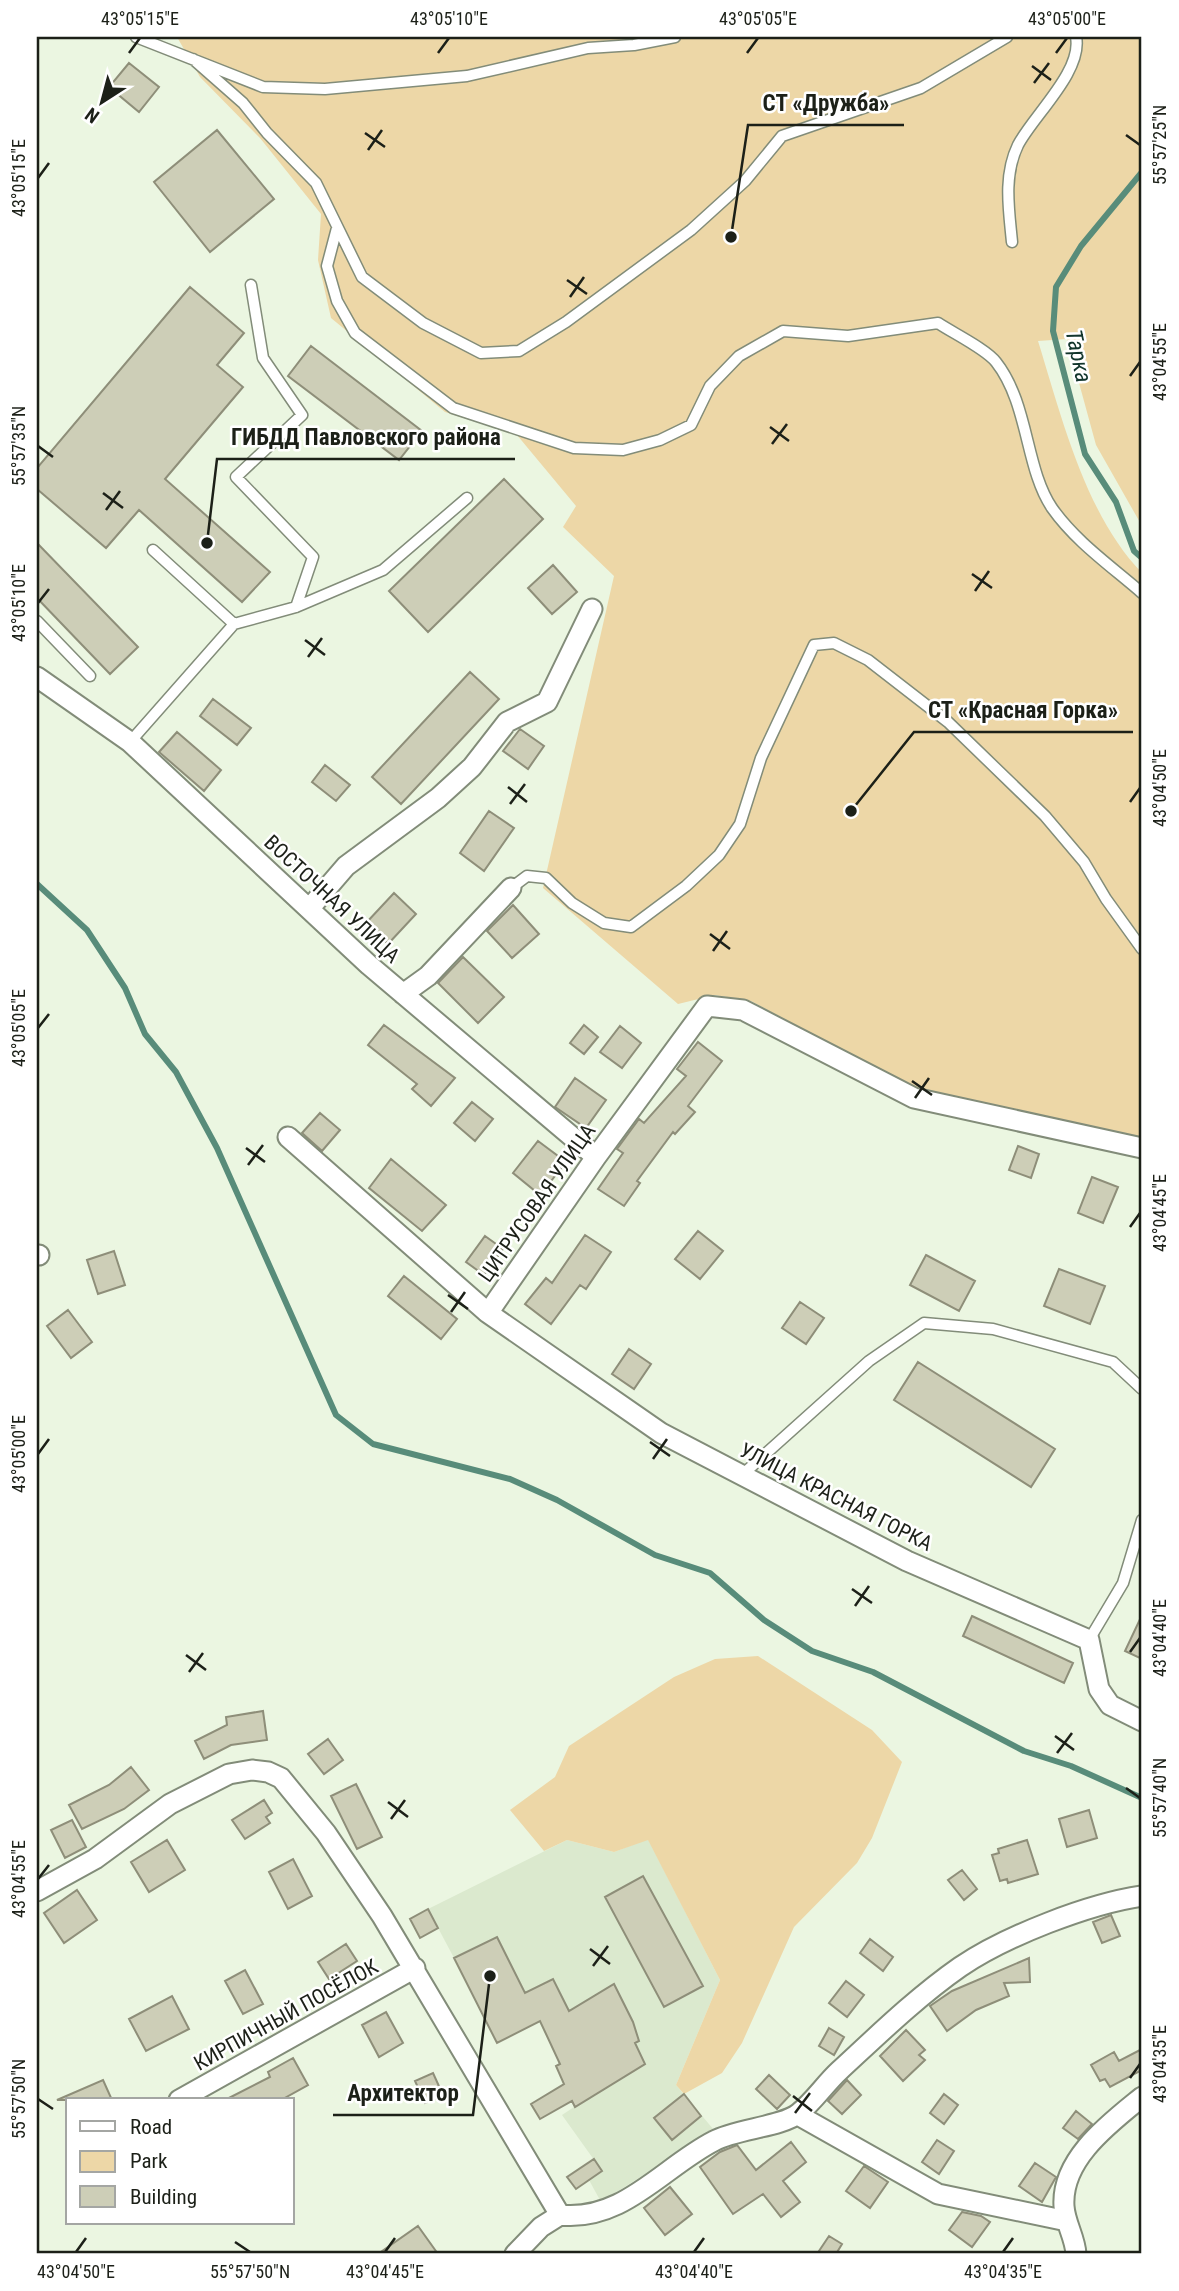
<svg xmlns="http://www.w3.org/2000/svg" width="1179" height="2291" font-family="'Roboto Condensed',sans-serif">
<rect width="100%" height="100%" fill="#ebf6e1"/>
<!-- built -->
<path fill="#dbe9ce" d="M648,1839L720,1980L676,2085L714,2130L601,2202L589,2180L602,2171L562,2115L574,2107L556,2066L560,2064L497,1937L454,1958L428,1909L567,1840L614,1852Z"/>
<!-- green -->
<path fill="#edd7a7" d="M177,37H1142V526L1096,445L1067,339L1038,341C1062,418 1085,514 1142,573V1137L911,1087L751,1001L715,995L678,1004L543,888L614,576L563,527L576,506L517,435L445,412L331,318L318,260L321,214L260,138L200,77Z
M758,1656L872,1730L902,1762L872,1838L857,1863L794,1927L742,2043L722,2073L684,2094L676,2085L720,1980L648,1840L614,1852L567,1840L544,1851L510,1810L555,1777L569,1746L674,1677L715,1659Z"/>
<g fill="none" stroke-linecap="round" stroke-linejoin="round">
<!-- stream -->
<path stroke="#588c7a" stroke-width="6" d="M1142,172L1081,246L1056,287L1053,331L1085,454L1116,502L1134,551L1142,558
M37,884L87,930L125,988L145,1034L176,1072L217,1148L336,1415L373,1444L510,1479L557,1500L655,1555L710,1573L764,1620L812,1651L873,1672L1024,1751L1071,1766L1142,1798"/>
</g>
<!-- building -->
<path fill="#cdceb7" stroke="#8e8e79" stroke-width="2" d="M129,63L159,87L139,112L109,87Z
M217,130L274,199L210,252L154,182Z
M190,287L244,333L217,365L243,387L165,479L270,572L242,602L139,510L106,548L37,489V468Z
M311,346L422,431L399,460L288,376Z
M504,479L543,519L428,632L389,591Z
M37,543L138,647L110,674L37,598Z
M553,565L577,592L552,614L528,588Z
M470,672L499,699L401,804L372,777Z
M213,699L251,728L237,745L200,716Z
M520,729L544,746L528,769L503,751Z
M177,732L221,770L204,791L159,752Z
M325,765L350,785L336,801L312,782Z
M489,811L514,828L484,871L460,853Z
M394,893L416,914L388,944L366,923Z
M513,905L539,934L512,958L487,931Z
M463,957L504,997L478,1023L438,983Z
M384,1025L455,1078L431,1106L412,1089L417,1084L368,1045Z
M584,1025L598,1037L584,1054L570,1043Z
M620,1026L641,1043L622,1068L600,1052Z
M698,1042L722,1061L688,1106L695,1112L675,1134L673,1132L637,1181L640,1183L624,1206L598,1189L623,1153L617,1149L639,1119L644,1123L686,1076L677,1069Z
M575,1078L606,1100L586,1128L555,1107Z
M472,1102L493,1119L475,1141L454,1123Z
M320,1113L340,1130L322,1151L302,1133Z
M538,1141L566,1162L540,1195L513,1173Z
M1018,1146L1039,1154L1031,1178L1009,1170Z
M391,1159L446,1205L422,1231L369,1188Z
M1092,1177L1118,1187L1103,1223L1078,1213Z
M698,1231L723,1251L700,1279L675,1259Z
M585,1235L611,1252L586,1289L580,1285L551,1324L525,1304L546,1278L552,1283Z
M485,1236L503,1249L484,1275L466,1262Z
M114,1251L125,1285L98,1294L87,1260Z
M926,1255L975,1281L959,1311L910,1285Z
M1059,1269L1105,1286L1090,1324L1044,1306Z
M404,1276L457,1319L441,1339L388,1296Z
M800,1302L824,1318L806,1344L782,1328Z
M68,1310L92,1342L71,1358L47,1326Z
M629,1349L651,1364L634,1389L612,1374Z
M918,1362L1055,1449L1031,1487L894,1400Z
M1142,1615V1659L1125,1651Z
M972,1616L1073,1663L1064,1683L963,1636Z
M263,1711L267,1740L231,1745L204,1759L195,1741L227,1725L226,1717Z
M328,1739L343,1760L324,1774L308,1754Z
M131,1767L149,1790L124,1809L82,1829L69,1805L109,1785Z
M356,1784L382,1837L357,1849L331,1796Z
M264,1800L272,1813L266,1817L270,1823L245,1839L232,1820Z
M1089,1810L1097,1838L1067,1847L1059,1819Z
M72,1820L86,1847L65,1858L51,1830Z
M167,1840L185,1870L149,1892L131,1862Z
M1027,1840L1038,1874L1008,1883L1007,1879L1000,1881L992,1855L999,1853L998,1849Z
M293,1859L312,1896L288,1909L269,1872Z
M962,1870L977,1889L964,1900L948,1880Z
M643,1876L703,1986L664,2007L605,1897Z
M77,1890L97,1920L64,1943L44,1913Z
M428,1909L438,1928L420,1938L410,1919Z
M1111,1915L1120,1936L1102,1943L1093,1922Z
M497,1937L525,1993L553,1979L569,2011L614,1984L633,2022L639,2041L635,2043L645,2064L575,2107L572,2101L540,2119L531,2104L564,2084L556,2066L560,2064L540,2021L497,2043L454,1958Z
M870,1939L893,1957L883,1971L860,1953Z
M346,1944L357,1961L329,1979L318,1962Z
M1029,1958L1030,1982L1004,1983L1009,1996L976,2010L947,2031L930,2006L952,1991Z
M245,1970L263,2004L243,2014L225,1981Z
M846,1981L864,1995L847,2017L829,2003Z
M172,1996L189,2029L146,2051L129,2019Z
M386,2012L403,2043L379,2057L362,2025Z
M829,2028L844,2037L834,2055L819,2046Z
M906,2030L925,2050L919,2055L925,2060L903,2081L880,2056Z
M1142,2049V2070L1110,2087L1105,2079L1100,2081L1091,2065L1114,2052L1119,2061Z
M293,2058L308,2085L281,2100H225L270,2077L268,2072Z
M433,2073L443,2095L425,2103L415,2081Z
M769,2075L790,2095L777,2109L756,2089Z
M103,2080L112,2100H57Z
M847,2080L861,2095L842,2114L828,2101Z
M684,2094L701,2116L672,2140L654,2118Z
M944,2094L958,2105L944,2124L930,2113Z
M1076,2111L1092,2124L1078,2139L1063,2128Z
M937,2140L954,2151L939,2174L922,2162Z
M791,2142L806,2162L783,2181L800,2202L781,2217L763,2194L733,2214L700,2167L720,2152L737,2145L756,2170Z
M594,2159L602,2171L576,2189L567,2177Z
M1035,2163L1056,2177L1042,2202L1019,2186Z
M864,2166L888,2182L870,2208L846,2191Z
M670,2187L692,2214L665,2235L644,2208Z
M962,2212L981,2216L990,2222L972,2247L949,2230Z
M418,2226L438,2254H378Z
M829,2236L842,2244L836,2254H817Z"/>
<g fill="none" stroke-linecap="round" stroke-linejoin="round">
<!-- lane casing -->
<g stroke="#828c79" stroke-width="13">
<path id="lane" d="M136,37L263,87L325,89L467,76L588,48L634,45L675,37
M193,59L243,103L267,133L316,183L362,277L423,323L481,353L519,351L566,322L691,230L745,181L782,136L921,88L1007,37
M337,228L327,266L337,301L355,333L453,408L574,448L623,450L660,440L691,425L710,386L739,356L783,331L848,336L938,323C953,333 986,349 996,362C1029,404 1025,468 1052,508C1076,542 1111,566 1142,593
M1012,242C1009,210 1003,176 1018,145C1033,116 1083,71 1076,37
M251,285L263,358L302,415L236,477L313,557L296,607
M37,621L90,676
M234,624L296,607L383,570L467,498
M130,742L234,624L153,550
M511,888L527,876L546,878L572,903L604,923L631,927L686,886L719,855L740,824L761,758L814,645L834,643L868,660L948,722L1045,816L1084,862L1106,899L1142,949
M742,1475L869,1361L924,1323L993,1329L1113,1362L1142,1389
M1089,1640L1123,1583L1142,1520"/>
</g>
<!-- street casing -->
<g stroke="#828c79" stroke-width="23">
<path id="street" d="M37,677L130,742L369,965L596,1157
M309,909L346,866L438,798L472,767L507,722L547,702L592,609
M403,994L428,976L511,888
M288,1137L488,1313L596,1157L707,1006L743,1010L914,1098L1142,1148
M37,1255H39
M488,1313L661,1433L907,1561L1089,1640L1099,1689L1110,1705L1142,1721
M37,1891L95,1859L170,1804L229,1774L252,1770L268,1772L281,1778L326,1833L382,1916L560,2215
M179,2100L415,1968
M798,2115L938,2194L1067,2221
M560,2215C623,2222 663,2167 714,2141C735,2129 782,2127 799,2113C814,2101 825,2084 839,2071C878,2035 917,1997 960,1967C1006,1936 1088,1904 1142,1896
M515,2254L541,2227L560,2215
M1076,2254C1075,2237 1065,2223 1064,2206C1061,2159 1110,2123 1142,2097"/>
</g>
<!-- lane -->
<use href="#lane" stroke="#fff" stroke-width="10"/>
<!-- street -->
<use href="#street" stroke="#fff" stroke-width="19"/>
</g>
<!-- ticks -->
<path fill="none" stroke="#1c2018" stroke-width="2.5" d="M129,53L140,38M438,53L449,38M747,53L758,38M1056,53L1067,38M1032,66L1051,80M1034,83L1049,63M365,133L385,147M1126,135L1140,145M368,150L382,130M38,178L49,163M567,280L587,294M570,297L584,277M1130,376L1140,362M770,427L789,441M772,444L787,424M38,446L53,457M103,493L123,508M106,510L120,491M972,574L992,588M975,591L989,571M38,603L49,589M305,640L325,655M308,657L322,638M508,787L527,802M1130,802L1140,788M510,804L525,784M710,934L730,949M713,951L727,931M38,1028L49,1014M912,1081L932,1095M915,1098L929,1078M246,1148L265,1162M248,1165L263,1145M1130,1227L1140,1213M448,1295L468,1309M451,1312L465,1292M650,1442L670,1456M38,1454L49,1439M653,1459L667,1439M852,1589L872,1603M855,1606L869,1586M1130,1652L1140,1638M186,1655L206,1670M189,1672L203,1653M1055,1736L1074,1750M1057,1753L1072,1733M1126,1788L1140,1798M388,1802L408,1817M391,1819L405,1800M38,1879L49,1865M590,1949L610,1964M593,1966L608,1946M1130,2078L1140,2064M793,2096L812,2111M38,2099L53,2109M795,2113L810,2093M235,2242L250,2252M76,2252L86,2238M385,2252L395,2238M694,2252L704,2238M1003,2252L1013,2238"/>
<g text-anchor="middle" stroke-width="5" stroke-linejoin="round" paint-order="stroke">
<!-- street labels -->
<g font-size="21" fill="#1c2018" stroke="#fff">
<text transform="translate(332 899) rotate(43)" y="7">ВОСТОЧНАЯ УЛИЦА</text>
<text transform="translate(537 1203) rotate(-55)" y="7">ЦИТРУСОВАЯ УЛИЦА</text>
<text transform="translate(836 1497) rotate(27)" y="7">УЛИЦА КРАСНАЯ ГОРКА</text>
<text transform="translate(286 2015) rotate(-29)" y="7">КИРПИЧНЫЙ ПОСЁЛОК</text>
</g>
<!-- water labels -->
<g font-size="23" font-style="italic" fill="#12352c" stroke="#fff">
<text transform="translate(1079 356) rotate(78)" y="8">Тарка</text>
</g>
</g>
<!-- callouts -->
<path fill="none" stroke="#1c2018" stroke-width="2.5" d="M731 237L748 125H904M207 543L217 459H515M851 811L914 732H1133M490 1976L473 2115H333"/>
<g fill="#1c2018" stroke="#fff" stroke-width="2.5">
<circle cx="731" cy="237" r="7"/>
<circle cx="207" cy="543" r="7"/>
<circle cx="851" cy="811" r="7"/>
<circle cx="490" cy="1976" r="7"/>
</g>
<g font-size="23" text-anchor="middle" font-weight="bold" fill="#1c2018" stroke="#fff" stroke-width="5" stroke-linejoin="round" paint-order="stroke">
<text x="826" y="111">СТ «Дружба»</text>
<text x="366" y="445">ГИБДД Павловского района</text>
<text x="1023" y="718">СТ «Красная Горка»</text>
<text x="403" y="2101">Архитектор</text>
</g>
<!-- border -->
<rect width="1179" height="2291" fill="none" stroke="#ffffff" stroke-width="77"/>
<!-- legend -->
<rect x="66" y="2098" width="228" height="126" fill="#ffffff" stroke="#a4a6a3" stroke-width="2"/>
<rect x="80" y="2121" width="35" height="10" fill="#ffffff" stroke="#a4a6a3" stroke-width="2"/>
<text x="130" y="2134" font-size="21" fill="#1c2018">Road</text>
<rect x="80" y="2151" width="35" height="21" fill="#edd7a7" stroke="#a4a6a3" stroke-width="2"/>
<text x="130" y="2168" font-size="21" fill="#1c2018">Park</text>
<rect x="80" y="2186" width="35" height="21" fill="#cdceb7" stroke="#a4a6a3" stroke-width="2"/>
<text x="130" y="2204" font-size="21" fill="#1c2018">Building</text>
<!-- north arrow -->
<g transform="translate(102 102) rotate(216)" stroke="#ffffff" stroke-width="5" paint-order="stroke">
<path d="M0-5L12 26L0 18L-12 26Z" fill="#1c2018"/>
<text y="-10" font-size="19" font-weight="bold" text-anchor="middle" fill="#1c2018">N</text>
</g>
<rect x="38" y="38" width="1102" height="2214" fill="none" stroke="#1c2018" stroke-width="2.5"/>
<g font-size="18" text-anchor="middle" fill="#1c2018">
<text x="140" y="25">43°05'15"E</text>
<text x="449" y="25">43°05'10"E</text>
<text x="758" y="25">43°05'05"E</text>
<text x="1067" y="25">43°05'00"E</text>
<text transform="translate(1160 145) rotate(-90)" y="6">55°57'25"N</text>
<text transform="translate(19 178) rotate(-90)" y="6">43°05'15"E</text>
<text transform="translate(1160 362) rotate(-90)" y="6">43°04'55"E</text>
<text transform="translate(19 446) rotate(-90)" y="6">55°57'35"N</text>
<text transform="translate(19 603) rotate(-90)" y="6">43°05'10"E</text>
<text transform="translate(1160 788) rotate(-90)" y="6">43°04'50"E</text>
<text transform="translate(19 1028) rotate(-90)" y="6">43°05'05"E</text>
<text transform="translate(1160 1213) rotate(-90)" y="6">43°04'45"E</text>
<text transform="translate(19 1454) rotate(-90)" y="6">43°05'00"E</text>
<text transform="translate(1160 1638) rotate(-90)" y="6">43°04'40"E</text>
<text transform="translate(1160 1798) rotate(-90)" y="6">55°57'40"N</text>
<text transform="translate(19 1879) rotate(-90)" y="6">43°04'55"E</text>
<text transform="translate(1160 2064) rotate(-90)" y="6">43°04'35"E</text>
<text transform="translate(19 2099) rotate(-90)" y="6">55°57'50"N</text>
<text x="76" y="2278">43°04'50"E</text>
<text x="250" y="2278">55°57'50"N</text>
<text x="385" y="2278">43°04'45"E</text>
<text x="694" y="2278">43°04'40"E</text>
<text x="1003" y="2278">43°04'35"E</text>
</g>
</svg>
